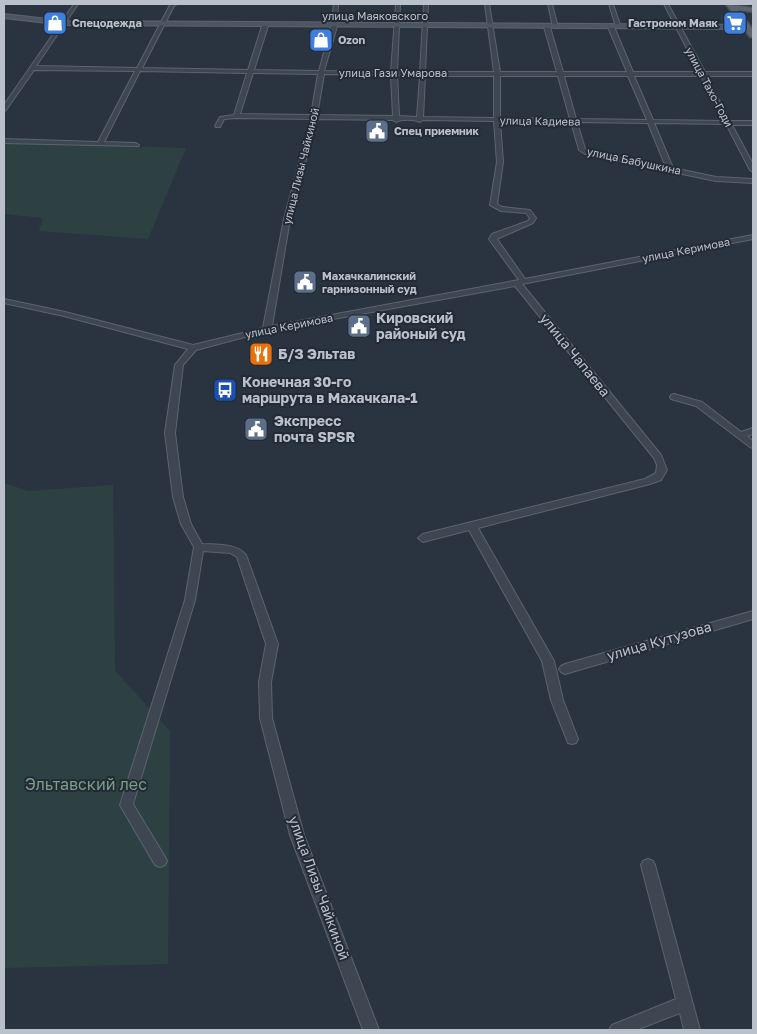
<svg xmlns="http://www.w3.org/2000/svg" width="757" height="1034" font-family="'Golos Text',sans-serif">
<rect width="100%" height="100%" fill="#2a3440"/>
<!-- green -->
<path fill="#2d4142" d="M4,142L186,148L148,239L39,231L43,218L4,214Z
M4,483L28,491L113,485L115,671L170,731L168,964L4,968Z"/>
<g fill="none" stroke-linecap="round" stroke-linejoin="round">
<!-- street casing -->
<g stroke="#5c646e" stroke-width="2">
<path id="street" d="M74,4H78L36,66L137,68L170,5L177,4L174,6L142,68L248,70L262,26L265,24L268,26L254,70L319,71L331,26L334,4H338L337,26L324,71L391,72L396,4H400L397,72H420L424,4H428L425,72H494L485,4H489L500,72H557L544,27L547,25L550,27L563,72H627L608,27L611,25L614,27L633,72H699L664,4H668L705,72H753V76H706L730,121H753V125H732L753,164V172L750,170L726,124L654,123L673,168L716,177L753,179V183L716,181L585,154L579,150L571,122L500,121L503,162L497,204L502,207L530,210L536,218L533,223L497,239L525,279L753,235V239L522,284L661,455L667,470L661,480L650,484L478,528L554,661L563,700L578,739L576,743L572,744L568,743L551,700L542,661L469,530L423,542L418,538L423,534L645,479L656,473L657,465L654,458L515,286L267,331L196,350L183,365L175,433L183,497L191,524L202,544C217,545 236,543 246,555L278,644L271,682L272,718L304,835L379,1030H363L290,835L260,718L259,682L266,644L237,557L230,553L203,551L195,600L133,804L165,857L167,861L165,865L160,867L155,865L120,805L185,600L194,547L181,524L173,497L165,433L175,365L188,349L64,316L4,303V299L65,312L193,345L263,328L284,219L311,119L236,118L224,119L220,127H216L215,126L220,117L234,115L247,73L140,71L104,142L136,143L139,145L138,146L4,143V139L98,142L135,71L34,70L6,110L4,111V105ZM253,73L318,74L311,115L240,114ZM324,74L391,75L393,116L317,115ZM397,75L420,76L417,117L399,116ZM425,76H494V118L423,117ZM500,76H558L570,119L500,118ZM564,76H628L647,120L576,119ZM634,76H701L724,121L653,120ZM317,119L393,120L396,122C401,119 414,119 420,122L423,120L494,121L497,162L490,205L501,211L526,213L530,218L528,221L492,234L489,239L519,280L272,326L290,219ZM577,122L648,123L666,167L589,152L585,149Z
M548,4H552L558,28L553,27Z
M609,4H613L621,28L616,27Z
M674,394L702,402L741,432L753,428V434L747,436L753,441V448L750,447L696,406L671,399L670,397L671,395Z
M753,611V619L565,674L561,672L559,669L561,666L565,664Z
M648,859L653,861L655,865L700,1030H684L680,1013L636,1030H609L612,1025L676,999L641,865L643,861Z"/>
</g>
<!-- secondary casing -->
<g stroke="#5c646e" stroke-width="2">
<path id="secondary" d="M4,14L65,21L747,25L750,27L747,29L65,25L4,18Z"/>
</g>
<!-- primary casing -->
<g stroke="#484f5a" stroke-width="3">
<path id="primary" d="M726,4L753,8V12L738,10L753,30V37H750Z"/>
</g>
<!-- street -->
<use href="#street" fill="#3e4651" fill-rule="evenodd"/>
<!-- secondary -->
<use href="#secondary" fill="#4d5563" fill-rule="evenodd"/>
<!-- primary -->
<use href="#primary" fill="#5c6570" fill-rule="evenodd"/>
</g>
<!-- icons -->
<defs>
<g id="shop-square" transform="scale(1.25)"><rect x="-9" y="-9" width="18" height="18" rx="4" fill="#3f7fe0" stroke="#232b36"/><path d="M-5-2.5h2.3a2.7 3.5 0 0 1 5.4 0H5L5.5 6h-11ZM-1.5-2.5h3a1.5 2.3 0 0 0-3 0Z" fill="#fff"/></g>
<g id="supermarket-square" transform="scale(1.25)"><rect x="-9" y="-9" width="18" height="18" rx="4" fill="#3f7fe0" stroke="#232b36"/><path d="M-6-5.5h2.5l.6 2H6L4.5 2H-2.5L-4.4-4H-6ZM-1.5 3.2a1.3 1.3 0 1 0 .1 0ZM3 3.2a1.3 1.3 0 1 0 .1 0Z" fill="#fff"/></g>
<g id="civic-square" transform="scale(1.25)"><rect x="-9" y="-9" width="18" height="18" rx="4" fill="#5c6f8a" stroke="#232b36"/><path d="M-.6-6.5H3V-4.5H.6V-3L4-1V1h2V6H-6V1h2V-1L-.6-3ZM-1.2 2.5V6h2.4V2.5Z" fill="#fff"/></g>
<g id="restaurant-square" transform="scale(1.25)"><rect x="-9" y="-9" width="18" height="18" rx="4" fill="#e8710a" stroke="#232b36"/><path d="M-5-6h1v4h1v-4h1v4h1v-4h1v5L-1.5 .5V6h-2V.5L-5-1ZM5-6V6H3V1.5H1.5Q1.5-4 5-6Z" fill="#fff"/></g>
<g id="bus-square" transform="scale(1.25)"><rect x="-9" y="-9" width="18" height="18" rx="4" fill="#1a4fb4" stroke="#232b36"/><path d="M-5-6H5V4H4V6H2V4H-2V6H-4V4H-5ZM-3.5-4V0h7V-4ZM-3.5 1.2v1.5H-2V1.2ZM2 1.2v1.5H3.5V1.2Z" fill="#fff"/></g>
</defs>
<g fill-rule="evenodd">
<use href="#shop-square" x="55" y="23"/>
<use href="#supermarket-square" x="735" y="23"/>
<use href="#shop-square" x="321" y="40"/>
<use href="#civic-square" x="377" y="131"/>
<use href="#civic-square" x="305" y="282"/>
<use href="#civic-square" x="359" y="326"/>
<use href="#restaurant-square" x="261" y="354"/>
<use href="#bus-square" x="225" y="390"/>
<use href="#civic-square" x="256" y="429"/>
</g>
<g text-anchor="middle" stroke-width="4" stroke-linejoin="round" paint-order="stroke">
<!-- far-street labels -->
<g font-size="11" fill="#bbc1cb" stroke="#232b36">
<text x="375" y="20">улица Маяковского</text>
<text x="393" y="77">улица Гази Умарова</text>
<text transform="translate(709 87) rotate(62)" y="4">улица Тахо-Годи</text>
<text transform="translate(540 121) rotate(1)" y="4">улица Кадиева</text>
<text transform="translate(634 161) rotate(12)" y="4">улица Бабушкина</text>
<text transform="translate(301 166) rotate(-76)" y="4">улица Лизы Чайкиной</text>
<text transform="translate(686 250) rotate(-11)" y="4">улица Керимова</text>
<text transform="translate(289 326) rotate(-11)" y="4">улица Керимова</text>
</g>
<!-- far-poi labels -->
<g font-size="11" font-weight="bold" fill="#bbc1cb" stroke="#232b36" text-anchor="start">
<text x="72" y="27">Спецодежда</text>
<text x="718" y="27" text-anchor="end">Гастроном Маяк</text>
<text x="338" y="44">Ozon</text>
<text x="394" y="135">Спец приемник</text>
<text x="322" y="280">Махачкалинский<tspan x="322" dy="13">гарнизонный суд</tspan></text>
</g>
<!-- poi labels -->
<g font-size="14" font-weight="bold" fill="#bbc1cb" stroke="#232b36" text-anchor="start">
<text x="376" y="323">Кировский<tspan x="376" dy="16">районый суд</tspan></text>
<text x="278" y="359">Б/З Эльтав</text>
<text x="242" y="387">Конечная 30-го<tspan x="242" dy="16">маршрута в Махачкала-1</tspan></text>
<text x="274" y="426">Экспресс<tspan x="274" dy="16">почта SPSR</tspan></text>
</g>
<!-- street labels -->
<g font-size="14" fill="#bbc1cb" stroke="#232b36">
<text transform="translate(575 355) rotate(51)" y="5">улица Чапаева</text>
<text transform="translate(659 641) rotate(-16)" y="5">улица Кутузова</text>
<text transform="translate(319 888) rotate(70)" y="5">улица Лизы Чайкиной</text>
</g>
<!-- near-park labels -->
<g font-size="16" fill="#7c9e84" stroke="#232b36">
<text x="86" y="790">Эльтавский лес</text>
</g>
</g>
<!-- border -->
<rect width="757" height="1034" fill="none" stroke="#bbc1cb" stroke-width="10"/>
</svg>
